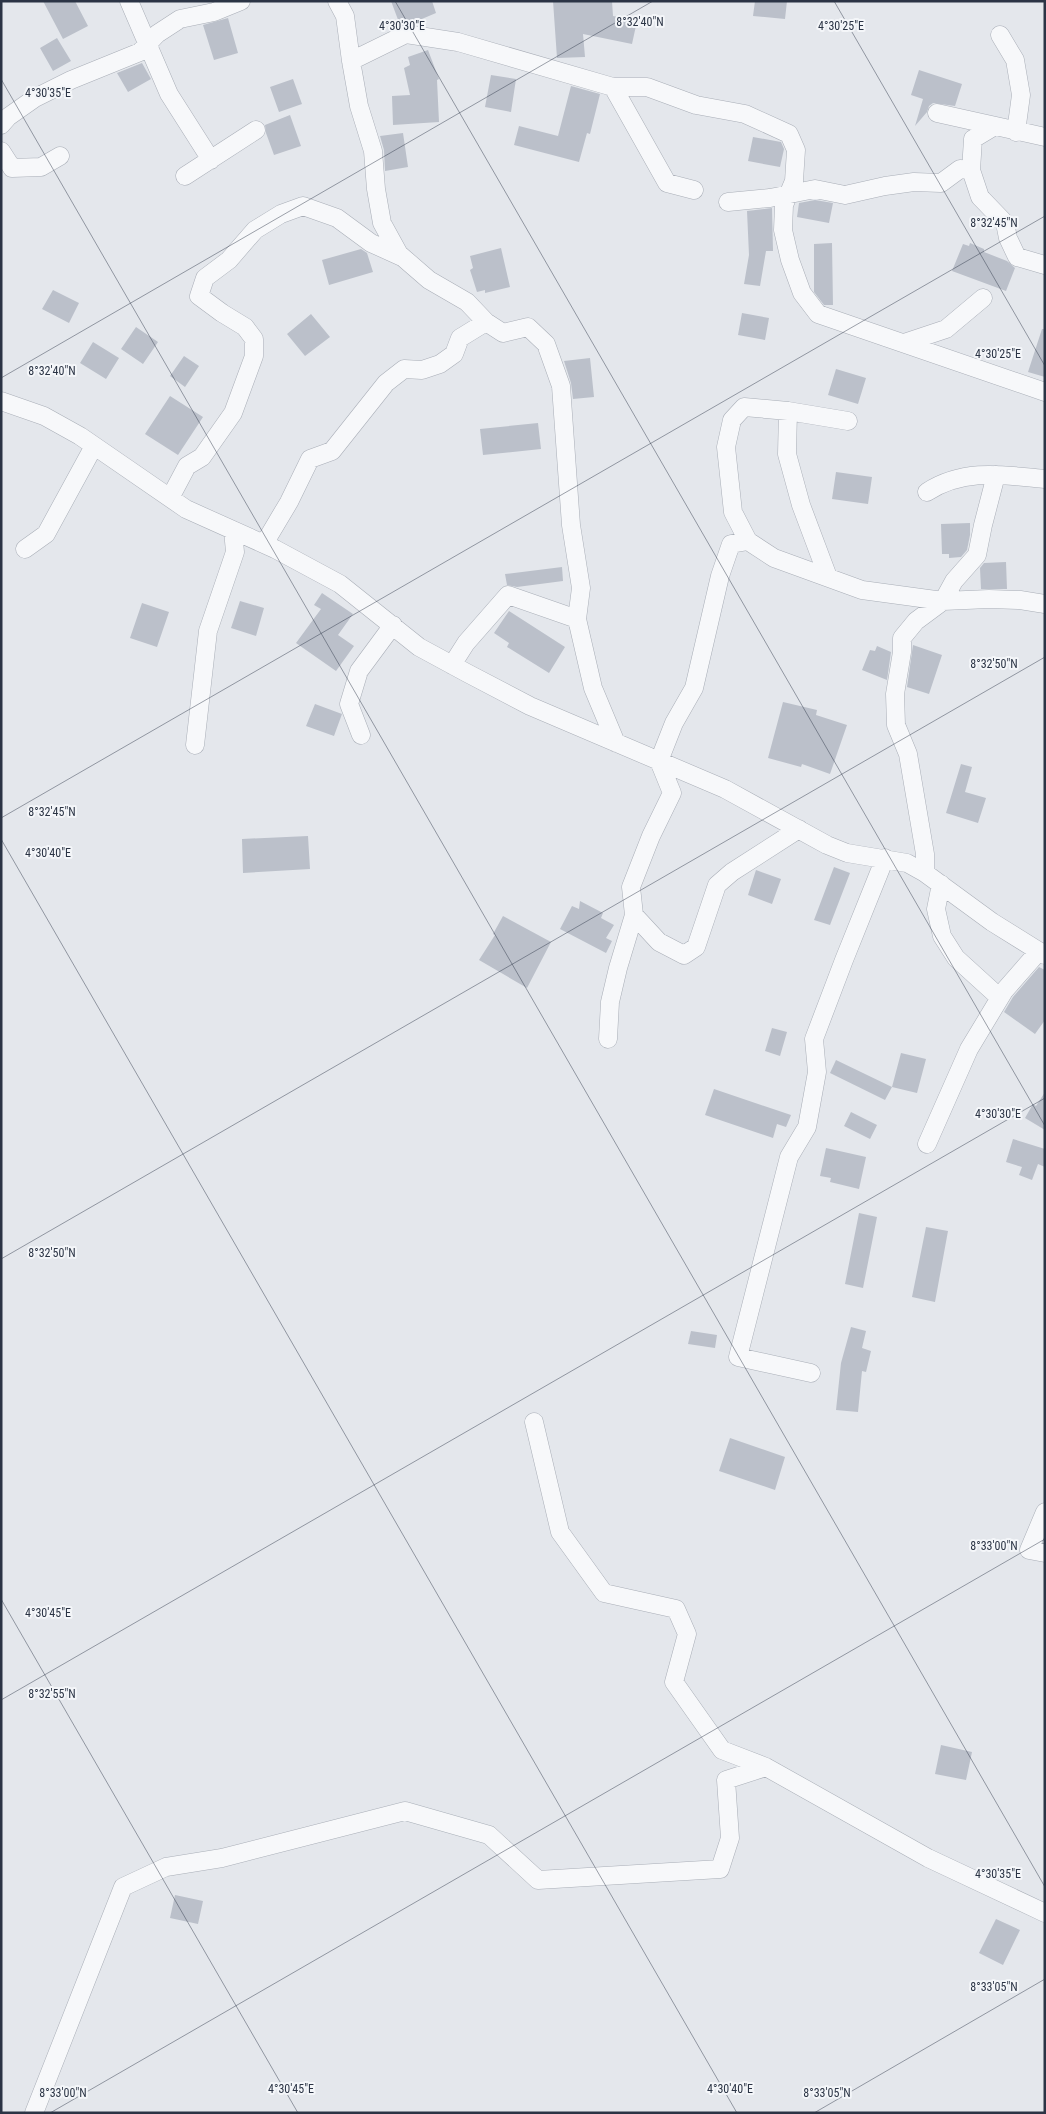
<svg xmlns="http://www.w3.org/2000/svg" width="1046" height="2114" font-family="'Roboto Condensed',sans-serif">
<rect width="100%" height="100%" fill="#e4e7ec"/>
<!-- building -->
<path fill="#bbc0ca" d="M43,1H75L88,26L63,39Z
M391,1H432L436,13L410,24L400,25Z
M553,1H612L613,16L637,21L632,44L583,34L585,57L557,58Z
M755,1H787L785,19L753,16Z
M228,18L238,53L214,60L203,25Z
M57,38L71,61L53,71L40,48Z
M428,50L439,79L437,80L439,122L393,125L392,96L410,95L404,68L410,65L408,57Z
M142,63L151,79L128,92L117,73Z
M919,70L962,84L955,106L933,103L929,106L927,112L915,126L923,99L911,95Z
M491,75L516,79L511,112L485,107Z
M293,79L302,104L279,112L270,87Z
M571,86L600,94L590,134L587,133L579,162L514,145L519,126L558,136Z
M290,115L301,146L274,155L266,133L265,125Z
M403,133L408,167L385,171L384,150L380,136Z
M753,137L781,142L784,149L780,167L748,161Z
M815,200L833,203L829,223L797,217L799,203Z
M772,208L773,251H766L760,286L744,284L749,255L747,211Z
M832,243L833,305H824L814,292V244Z
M970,243L984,249V252L1007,261L1015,268L1006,291L952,271L963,244L969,246Z
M501,248L510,287L485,293V290L477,292L470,270L473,268L470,256Z
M361,249L367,253L373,272L329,285L322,260Z
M53,290L79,303L69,323L42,309Z
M742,313L769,318L765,340L738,335Z
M311,314L330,337L305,356L287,334Z
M136,327L158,342L143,364L121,349Z
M1042,329H1045V377L1028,372Z
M93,342L119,358L106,379L80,363Z
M184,356L199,366L185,387L170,376Z
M590,358L594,397L573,399L571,383L564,361Z
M836,369L866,378L858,404L828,395Z
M170,396L203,417L178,455L145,434Z
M538,423L541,449L483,455L480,429Z
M836,472L872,477L868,504L832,499Z
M970,523V535L967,550L961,557L949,558V554H942L941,524Z
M1006,562L1007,589H981L980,568L984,563Z
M562,567L563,581L517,587L507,585L505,574Z
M322,593L353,614L338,635L354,646L336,671L296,643L321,609L314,605Z
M240,601L264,608L256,636L231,628Z
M142,603L169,612L157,647L130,638Z
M509,611L565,647L549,673L507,647L509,643L494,633Z
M913,645L942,655L929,694L907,687Z
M877,646L891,652L887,680L862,670L870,650L875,651Z
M783,702L817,710L816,715L847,725L830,774L802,764L801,767L768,758Z
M315,704L342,714L334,736L306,726Z
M961,764L972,767L965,792L986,798L978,823L946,813Z
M308,836L310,869L243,873L242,839Z
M834,867L850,873L830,925L814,920Z
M756,870L781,879L772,904L748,895Z
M580,901L603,913L601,918L614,925L606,938L612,941L606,953L560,929L572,906L579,909Z
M503,916L551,942L527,988L479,960L495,935L493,934Z
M1039,967L1045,970V1020L1035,1034L1004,1012L1013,997Z
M772,1028L787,1032L780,1056L765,1051Z
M901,1053L926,1059L917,1093L892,1087Z
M836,1060L892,1087L885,1100L830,1073Z
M714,1089L791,1115L786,1127L777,1124L773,1138L705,1115Z
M1045,1092V1130L1025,1118L1033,1104L1036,1106Z
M851,1112L877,1125L870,1139L844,1126Z
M1013,1139L1045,1149V1167L1038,1164L1032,1180L1019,1175L1022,1167L1006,1162Z
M826,1148L866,1157L859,1189L830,1182L831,1178L820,1176Z
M859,1213L877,1217L863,1288L845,1284Z
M926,1227L948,1231L935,1302L912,1297Z
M851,1327L866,1331L862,1348L871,1351L866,1372L862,1371L858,1412L836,1410L841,1363Z
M691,1331L717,1335L715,1348L688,1344Z
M730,1438L785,1457L775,1490L719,1471Z
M941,1745L972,1752L966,1780L935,1774Z
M175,1895L203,1901L198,1924L170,1918Z
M996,1919L1020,1930L1003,1965L979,1953Z"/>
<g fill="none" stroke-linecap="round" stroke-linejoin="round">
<!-- minor casing -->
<g stroke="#a9aeb7" stroke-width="19">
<path id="minor" d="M129,1L169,94L211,160
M337,1L345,16L351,61L359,106L373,151L376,189L382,223L399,254L429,280L467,302L486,322L503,333L528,327L546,344L561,386L571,525L581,588L577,619L593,688L616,743
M1000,35L1015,60L1021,95L1016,132
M351,61L406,34L458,42L613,87H647L696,105L745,114L789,134L796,150L794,181L784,205L783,230L790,260L802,293L818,314L1045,392
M613,87L667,183L694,190
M937,113L1045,137
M1,125L8,117L35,98L71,80L140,52L157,34L180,19L214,12L241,1
M993,127L973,139L971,170L980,197L1005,223L1008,238L1017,257L1045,265
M1,151L12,168L41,167L60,156
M185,176L256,130
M728,202L770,198L815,189L845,195L885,186L914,182L941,183L960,169L971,170
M904,343L946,329L983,298
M1,401L44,416L80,436L186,509L275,549L340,584L419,647L467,673L530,706L725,789L827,845L847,853L907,863L925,873L992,922L1045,955
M788,411L787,454L801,505L828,577
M927,492C964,468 1003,475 1045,479
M170,498L187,466L202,457L233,413L254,356V339L245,327L222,313L199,296L205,278L229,260L255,230L281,214L303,206L337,218L371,243L402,257
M748,541L733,512L726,447L732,420L744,407L788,411L848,421
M264,544L289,502L310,459L332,451L386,383L404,369L422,370L440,364L454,354L460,338L486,322
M25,549L46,534L94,446
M452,665L466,643L508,595L577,619
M361,735L349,704L359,671L393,625
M195,745L208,631L235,552L233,530
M925,873V854L908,754L896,725L895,694L902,652V638L916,621L943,601L954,581L977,555L983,525L996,475
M941,884L936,909L942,936L956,958L1000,998
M634,915L659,942L684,955L696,947L717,885L732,872L799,829
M608,1039L610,1002L618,968L634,915L631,887L651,836L672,793L659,761L674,723L694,688L720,576L731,544L748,541L774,558L862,590L943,601L989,599L1020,600L1045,604
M927,1144L969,1049L1004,991L1039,951
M811,1373L738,1357L789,1157L807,1127L817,1072L814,1039L844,960L885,858
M534,1422L560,1532L604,1593L676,1609L687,1634L674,1682L722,1750L766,1767L928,1858L1045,1913
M1045,1512L1029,1550L1045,1553
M34,2113L123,1887L166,1867L222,1858L405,1811L489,1835L538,1880L720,1869L730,1838L726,1780L766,1767"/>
</g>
<!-- minor -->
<use href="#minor" stroke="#f7f8fa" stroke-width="18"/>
</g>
<!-- ticks -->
<path fill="none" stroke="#2b3445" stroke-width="1" stroke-opacity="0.45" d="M395,1L1045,1126M834,1L1045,366M1,79L1045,1887M1,378L653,1M1,818L1045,216M1,839L737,2113M1,1259L1045,657M1,1599L298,2113M1,1700L1045,1098M50,2113L1045,1539M814,2113L1045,1979"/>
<g font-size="12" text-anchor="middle" fill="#2b3445" stroke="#f4f6f9" stroke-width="4" stroke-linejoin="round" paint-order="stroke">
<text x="640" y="26">8°32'40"N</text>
<text x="402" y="30">4°30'30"E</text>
<text x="841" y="30">4°30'25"E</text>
<text x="48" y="97">4°30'35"E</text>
<text x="994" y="227">8°32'45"N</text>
<text x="998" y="358">4°30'25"E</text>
<text x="52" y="375">8°32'40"N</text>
<text x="994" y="668">8°32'50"N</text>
<text x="52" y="816">8°32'45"N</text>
<text x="48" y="857">4°30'40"E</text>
<text x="998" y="1118">4°30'30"E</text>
<text x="52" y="1257">8°32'50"N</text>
<text x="994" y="1550">8°33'00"N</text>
<text x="48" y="1617">4°30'45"E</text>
<text x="52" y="1698">8°32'55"N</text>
<text x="998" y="1878">4°30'35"E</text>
<text x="994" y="1991">8°33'05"N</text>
<text x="291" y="2093">4°30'45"E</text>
<text x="730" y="2093">4°30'40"E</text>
<text x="63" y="2097">8°33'00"N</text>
<text x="827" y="2097">8°33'05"N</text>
</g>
<!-- border -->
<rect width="1046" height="2114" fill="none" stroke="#2b3445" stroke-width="5"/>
</svg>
